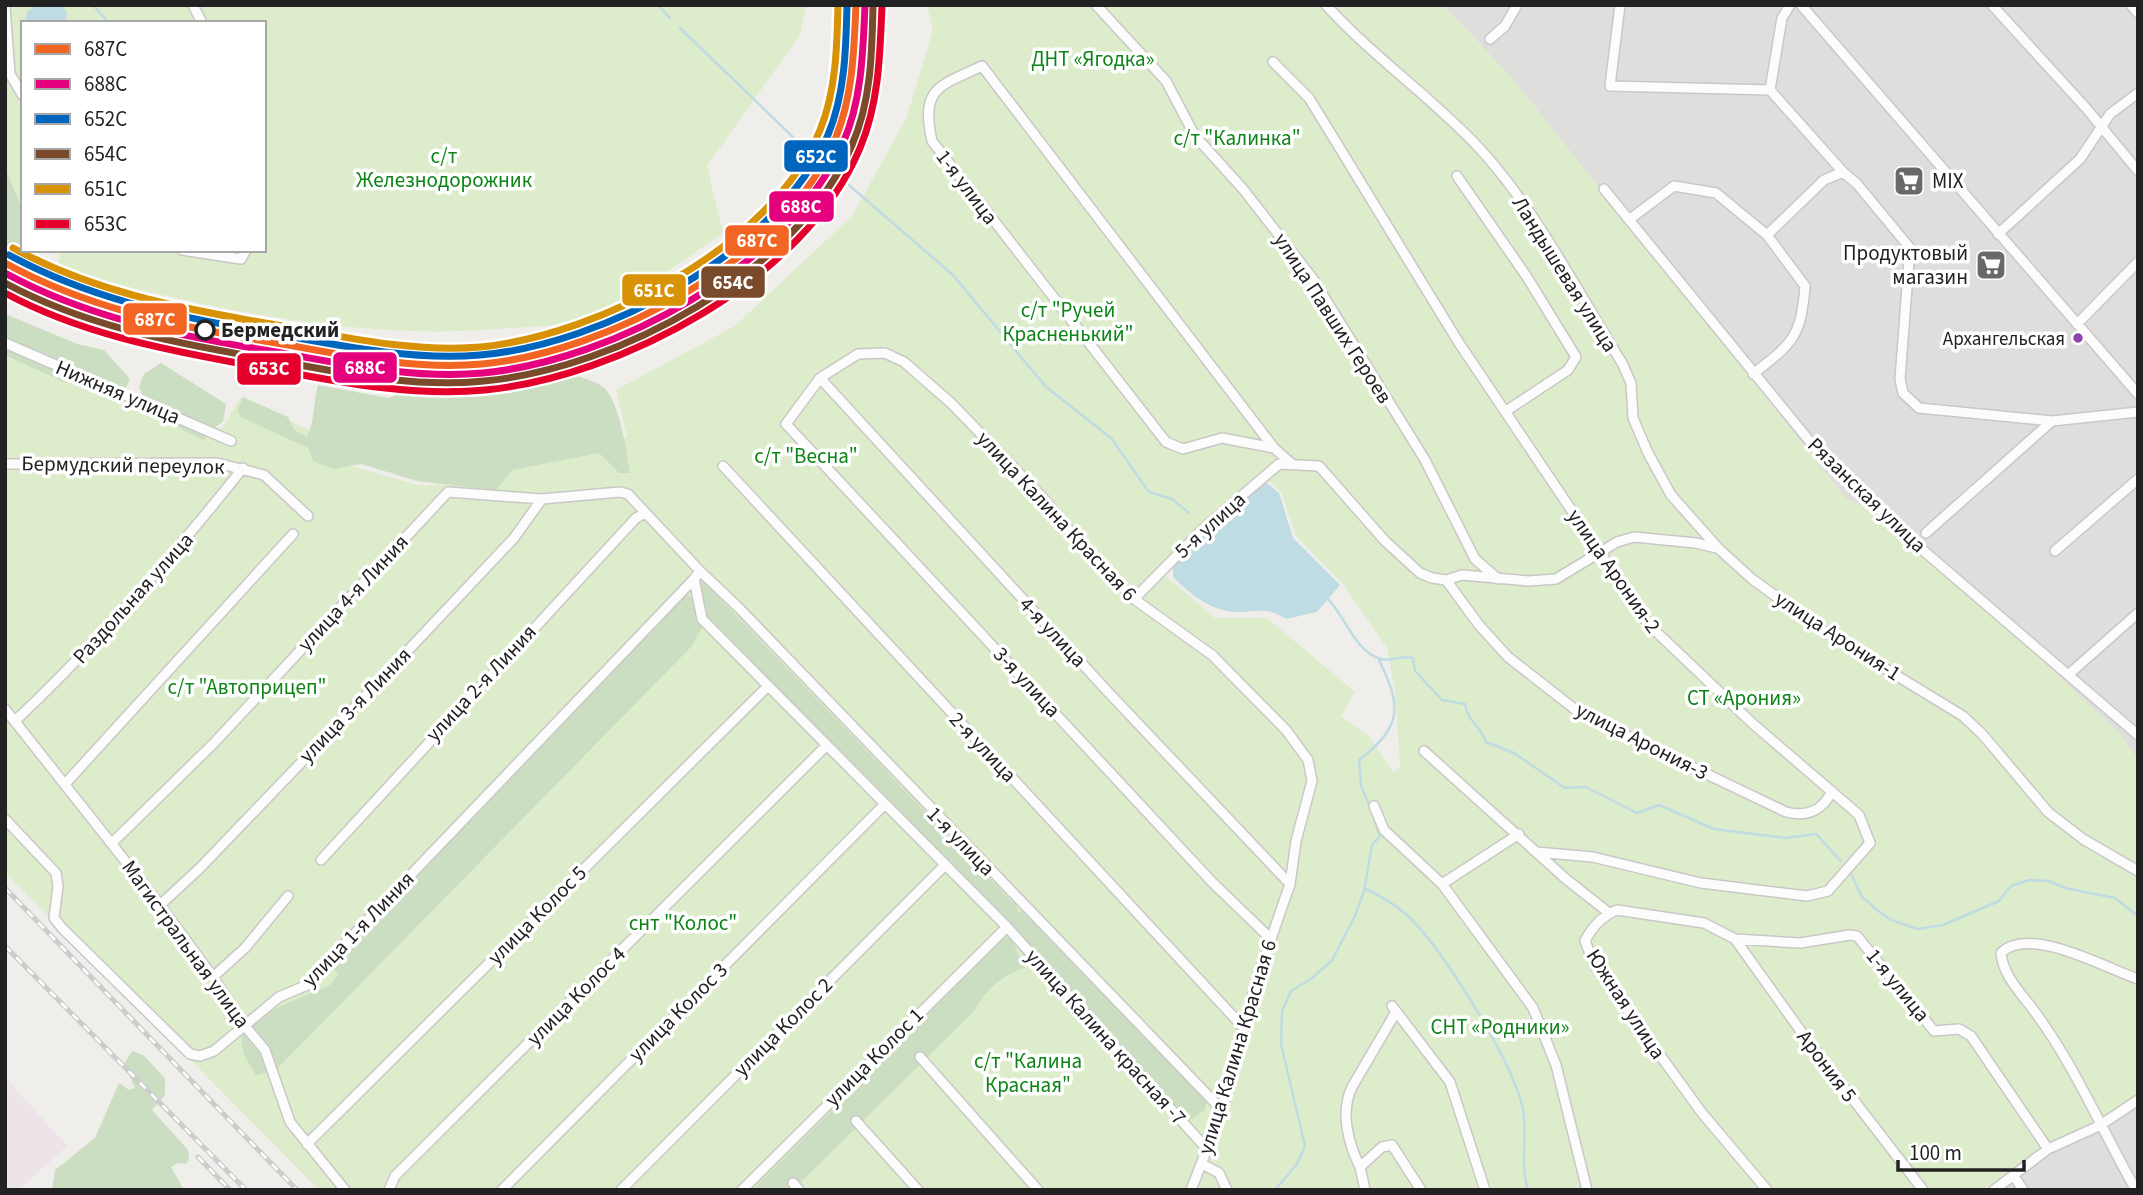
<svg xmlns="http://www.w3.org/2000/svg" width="2143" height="1195" font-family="'Source Sans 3',sans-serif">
<rect width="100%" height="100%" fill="#f0eeeb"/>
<!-- residential -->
<path fill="#dfdedc" d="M1443,5H1796L2138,403V760L2120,734L1886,513L1847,500L1511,77Z
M1806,5H2127L2138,17V92L2112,113L2077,157L2000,229Z
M2138,98V388L2003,232L2083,161L2115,115Z
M2138,1103V1190H1997L2047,1153L2102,1127Z"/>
<!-- industrial -->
<path fill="#ede4e9" d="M5,1077L67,1146L18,1190H5Z"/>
<!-- grass -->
<path fill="#ddeccb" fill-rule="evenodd" d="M5,5H806L800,35L707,166L723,233C671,268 619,311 556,324C537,328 517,327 498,329C348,341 201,306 57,269L61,250H264V23H23V210L5,195Z
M927,5H1443L1511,77L1847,500L1886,513L2120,734L2138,760V1096L1989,1190H319L5,872V341L222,429L240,398L311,431L330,460L418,485L502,484L501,459L627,437L616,390L735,326L852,216L906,119L933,30ZM1261,474L1281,492L1296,536L1343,584L1387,648L1395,690L1400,766L1394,773L1368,735L1341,716L1355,692L1267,618H1215L1156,568Z"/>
<!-- forest -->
<path fill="#cbdec1" d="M5,168L23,211V249L14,251L5,247Z
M5,314L77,344L104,350L130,379L123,394L64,382L5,355Z
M161,363L226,404L223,422L212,429L204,440L150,414L139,387L144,374Z
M558,370C571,375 588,378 600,385C620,396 626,452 630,473H619L599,453L512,470L496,490L417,481L361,464L333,469L313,461L308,448L241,417L237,411L243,397L288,417L294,430L307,437C315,419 313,404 318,385L389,398L424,383Z
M702,580L1017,907L1018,913L1021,911L1027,915L1207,1100L1205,1110L1189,1121L1050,969H1041L1039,973L1027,962L1018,945L712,627L702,628L691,647L275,1071L256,1075L244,1055L241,1037L265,1013L330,985L338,974L331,966L335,956L686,594L695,600Z
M1010,937L1025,968C1004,973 984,991 975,1010L793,1190H752L1004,938Z
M132,1051L143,1055L165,1078V1095L152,1110L188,1150L189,1159L186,1164L177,1163L171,1167L184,1190H52L55,1170L95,1138L119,1083L129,1090L135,1088L124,1064Z"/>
<!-- water -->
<path fill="#bfdbe3" d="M36,5H62L67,13L65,23H25L27,12Z
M1264,481L1279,493L1293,538L1340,585L1317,612L1286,619C1264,604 1252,615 1228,611C1207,608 1187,591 1173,577V565Z"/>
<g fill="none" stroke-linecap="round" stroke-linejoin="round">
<!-- stream -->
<path stroke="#bfdbe3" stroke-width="2.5" d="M93,5L109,23
M658,5L670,18
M680,28L796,140
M828,167L953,275L1046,387L1111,438L1149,492L1172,499L1189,513
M1328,599C1345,616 1355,652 1381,659C1392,662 1402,655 1413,658L1415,671L1442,700L1465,704C1467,720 1481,727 1486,742L1514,753L1565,788L1586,787L1637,813L1659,805L1714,829L1786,838L1816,834L1841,861
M1370,807L1361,786L1359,760C1401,727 1403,709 1379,660
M1851,874L1862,897L1877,910L1891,920L1918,929L1943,925L1999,901L2011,886L2029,880L2049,881L2065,888L2115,898L2138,916
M1364,888C1381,896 1395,904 1409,917C1444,951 1510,1058 1522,1105C1529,1132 1519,1161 1528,1190
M1275,1190L1297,1164L1305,1146L1281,1044L1282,1011L1291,991L1311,979L1332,960L1355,916L1364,891L1372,845L1380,836L1374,817"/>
<!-- minor casing -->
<g stroke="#c9c8c7" stroke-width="12">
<path id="minor" d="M193,5L202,23
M1096,5L1166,81L1195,136L1243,189L1313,279L1425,460L1475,559L1498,579
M1326,5C1374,58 1433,98 1481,150C1538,213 1577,291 1622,363L1631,383L1633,418L1648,453L1671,495L1719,549L1752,579L1825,632L1963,716L1983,735L2048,812L2083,839L2138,871
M1620,5L1610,86L1770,90L1843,172L1857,184L1910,248L1900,379L1903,393L1919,408L2052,421L2138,412
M1801,5L2138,394
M1992,5L2086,108L2138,171
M2131,5L2138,13
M5,7L10,74L23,96
M1490,39L1505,26L1517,5
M1273,62L1309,98L1459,343L1648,624L1752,723L1859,815L1870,843L1828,891L1807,896L1701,883L1593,857L1536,852
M1770,90L1782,18L1790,5
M1457,176L1527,277L1576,357L1568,370L1506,411
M1604,189L1825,460L1843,474L1910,539L2138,735
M1630,219L1674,186L1716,193L1767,235L1805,286C1801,337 1793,343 1753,374
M1998,234L2080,159L2110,114L2138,93
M1767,235L1824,180L1843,172
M182,250L241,259L246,250
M2077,324L2138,262
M5,343L231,441
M820,378L1109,693L1290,884
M1274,448L1222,438L1183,449L1166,442L932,141C920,88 939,86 982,66L1274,448L1292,464
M5,464L217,463L264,475L308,516
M723,466L1243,1027
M1926,533L2052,421
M2055,551L2138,479
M700,571L739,608L1222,1110
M1446,580L1479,625L1508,657L1581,714L1786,812C1806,817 1821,812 1831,793
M1134,599L1203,529L1279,464L1319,466L1385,541L1420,573L1432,578L1446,580L1462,575L1528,581L1556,579L1617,542L1634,537L1696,543L1717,548
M2068,675L2138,613
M5,709L160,905L213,977L244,1025L265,1050L290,1122L345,1190
M15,721C98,643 172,557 243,468
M1424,751L1566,879L1609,913
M65,784L293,534
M1374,806L1384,830L1442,884L1533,1008L1556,1065L1587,1190
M5,819L56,873L58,886L54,918L62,928L190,1054L200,1056L214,1051L279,997L312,983L333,956L694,579
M112,843L214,743L448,492L542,499L620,492L628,494L700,571L694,579L702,619L1007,927L1206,1148
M321,860L636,518L646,513
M1442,884L1519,834
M160,905L200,868L365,696L514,538L542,499
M1735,939L1805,1037L1923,1190
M213,977L245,948L288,896
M1392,1006L1450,1082L1485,1190
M1396,1012L1352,1087C1340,1112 1348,1143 1360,1167L1382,1147L1392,1145L1421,1190
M920,1057L1038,1190
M856,1121L918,1190
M307,1144L768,686
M1202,1164L1219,1173L1227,1190
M1360,1167L1365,1190
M2014,1176L2023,1190
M793,1183L799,1190
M389,1190L395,1176L827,745
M502,1190L885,804
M621,1190L945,865
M742,1190L1007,927
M1191,1190L1222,1110L1256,982L1290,884L1296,841L1312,781L1308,760L1286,730L1212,655L1134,599L1086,551L1045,500L951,403L904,362L885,353L858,354L820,378L786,424L1212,882L1270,938
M1767,1190L1702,1113L1594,964L1585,941C1592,927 1602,916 1617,910L1704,923L1735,939L1800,943L1850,935L1857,936L1934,1031L1959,1029L1971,1036L2048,1149
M1994,1190L2048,1149L2099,1126L2138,1100
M2136,1190C2101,1129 2075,1065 2032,1008C2019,991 2003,975 2001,953C2029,924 2107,969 2138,979"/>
</g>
<!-- minor -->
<use href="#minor" stroke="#fdfcfc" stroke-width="9"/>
<!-- rail casing -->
<g stroke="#ccc" stroke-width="5">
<path id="rail" d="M5,888L297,1190
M5,946L246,1190
M198,1157L230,1190"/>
</g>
<!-- rail -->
<use href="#rail" stroke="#fff" stroke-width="2.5" stroke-dasharray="8" stroke-linecap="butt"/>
<!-- rail-1 casing -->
<g stroke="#fff" stroke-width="12">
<path id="rail-1" d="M5,263C85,307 171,325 259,340C332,352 408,371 482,364C606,353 788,258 836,137C853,95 854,49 856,5"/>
</g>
<!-- rail-2 casing -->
<g stroke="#fff" stroke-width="12">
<path id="rail-2" d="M5,273C84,316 170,334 258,349C331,361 408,380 483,373C614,360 787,268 843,143C862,100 863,51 865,5"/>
</g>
<!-- rail-3 casing -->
<g stroke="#fff" stroke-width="12">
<path id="rail-3" d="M9,255C88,298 173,316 260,331C332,344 407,361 480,355C603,345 777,253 828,135C845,94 846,49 847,5"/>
</g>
<!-- rail-4 casing -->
<g stroke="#fff" stroke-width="12">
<path id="rail-4" d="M5,283C83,325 170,342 256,357C330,370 408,389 484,381C617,369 797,273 852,145C871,102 872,53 873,6"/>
</g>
<!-- rail-5 casing -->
<g stroke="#fff" stroke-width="12">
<path id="rail-5" d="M13,248C92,291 178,308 265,323C336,335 409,353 481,347C599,335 773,246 820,130C836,91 837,47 838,5"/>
</g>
<!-- rail-6 casing -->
<g stroke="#fff" stroke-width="12">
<path id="rail-6" d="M5,293C79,333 161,349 243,364C322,378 404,398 485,390C620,377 806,279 860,148C879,103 880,54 882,6"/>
</g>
<!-- rail-1 -->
<use href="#rail-1" stroke="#f26522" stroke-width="7"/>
<!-- rail-2 -->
<use href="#rail-2" stroke="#e5007d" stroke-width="7"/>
<!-- rail-3 -->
<use href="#rail-3" stroke="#0065bd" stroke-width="7"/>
<!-- rail-4 -->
<use href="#rail-4" stroke="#7a4b2a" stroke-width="7"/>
<!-- rail-5 -->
<use href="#rail-5" stroke="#d79205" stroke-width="7"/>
<!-- rail-6 -->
<use href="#rail-6" stroke="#e4002b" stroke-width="7"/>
</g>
<!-- icons -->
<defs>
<g id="supermarket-square" transform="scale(1.575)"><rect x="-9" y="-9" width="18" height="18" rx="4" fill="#6a6968" stroke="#fff"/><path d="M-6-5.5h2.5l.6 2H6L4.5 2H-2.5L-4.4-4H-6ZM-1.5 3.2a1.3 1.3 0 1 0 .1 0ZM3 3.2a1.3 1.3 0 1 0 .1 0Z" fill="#fff"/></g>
</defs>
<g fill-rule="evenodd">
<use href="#supermarket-square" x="1909" y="181"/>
<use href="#supermarket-square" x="1991" y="265"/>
</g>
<!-- markers -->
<circle fill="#fff" stroke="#222" stroke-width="3.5" cx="205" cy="330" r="9"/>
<circle fill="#8e44ad" stroke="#fff" stroke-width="2.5" cx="2078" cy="338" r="6"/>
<g text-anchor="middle" stroke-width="7" stroke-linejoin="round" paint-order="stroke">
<!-- bus labels -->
<g font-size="19" fill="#222" stroke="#fff" text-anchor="end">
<text x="2065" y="345">Архангельская</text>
</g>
<!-- park labels -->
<g font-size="21" fill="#0c8416" stroke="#fff">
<text x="1093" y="66">ДНТ «Ягодка»</text>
<text x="1237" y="145">с/т "Калинка"</text>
<text x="444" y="163">с/т<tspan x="444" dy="24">Железнодорожник</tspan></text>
<text x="1068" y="317">с/т "Ручей<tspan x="1068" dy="24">Красненький"</tspan></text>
<text x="806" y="463">с/т "Весна"</text>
<text x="247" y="694">с/т "Автоприцеп"</text>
<text x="1744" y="705">СТ «Арония»</text>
<text x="683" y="930">снт "Колос"</text>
<text x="1500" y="1034">СНТ «Родники»</text>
<text x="1028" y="1068">с/т "Калина<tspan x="1028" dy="24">Красная"</tspan></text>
</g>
<!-- poi labels -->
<g font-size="21" fill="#222" stroke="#fff" text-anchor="start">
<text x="1932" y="188">MIX</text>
<text x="1968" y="260" text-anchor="end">Продуктовый<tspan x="1968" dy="24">магазин</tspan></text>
</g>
<!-- street labels -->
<g font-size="21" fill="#222" stroke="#fff">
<text transform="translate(967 187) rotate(53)" y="7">1-я улица</text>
<text transform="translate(1565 274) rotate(58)" y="7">Ландышевая улица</text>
<text transform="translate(1333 318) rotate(57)" y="7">улица Павших Героев</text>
<text transform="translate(118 392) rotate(23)" y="7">Нижняя улица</text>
<text transform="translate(123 465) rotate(1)" y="7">Бермудский переулок</text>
<text transform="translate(1867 495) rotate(44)" y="7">Рязанская улица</text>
<text transform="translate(1057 516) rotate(47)" y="7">улица Калина Красная 6</text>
<text transform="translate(1210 525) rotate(-42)" y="7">5-я улица</text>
<text transform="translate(1614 571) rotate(55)" y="7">улица Арония-2</text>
<text transform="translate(353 593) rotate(-47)" y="7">улица 4-я Линия</text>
<text transform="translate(133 598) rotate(-48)" y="7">Раздольная улица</text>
<text transform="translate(1053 632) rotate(47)" y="7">4-я улица</text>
<text transform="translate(1838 636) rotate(33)" y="7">улица Арония-1</text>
<text transform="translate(1027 682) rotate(47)" y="7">3-я улица</text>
<text transform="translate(481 683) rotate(-47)" y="7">улица 2-я Линия</text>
<text transform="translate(355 705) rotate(-46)" y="7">улица 3-я Линия</text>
<text transform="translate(1642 741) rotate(27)" y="7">улица Арония-3</text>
<text transform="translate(983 747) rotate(47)" y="7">2-я улица</text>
<text transform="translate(961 841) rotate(46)" y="7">1-я улица</text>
<text transform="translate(537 915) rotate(-45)" y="7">улица Колос 5</text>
<text transform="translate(358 929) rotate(-46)" y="7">улица 1-я Линия</text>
<text transform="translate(186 944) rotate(54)" y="7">Магистральная улица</text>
<text transform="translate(1898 985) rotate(51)" y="7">1-я улица</text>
<text transform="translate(576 996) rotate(-45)" y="7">улица Колос 4</text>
<text transform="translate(1626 1004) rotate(57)" y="7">Южная улица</text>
<text transform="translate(678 1012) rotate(-45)" y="7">улица Колос 3</text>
<text transform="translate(783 1027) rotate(-45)" y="7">улица Колос 2</text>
<text transform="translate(1106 1037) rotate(48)" y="7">улица Калина красная -7</text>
<text transform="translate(1237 1047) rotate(-73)" y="7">улица Калина Красная 6</text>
<text transform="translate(874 1057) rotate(-45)" y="7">улица Колос 1</text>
<text transform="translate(1827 1066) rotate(53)" y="7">Арония 5</text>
</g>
<!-- stop labels -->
<g font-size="21" font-weight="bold" fill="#222" stroke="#fff" text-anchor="start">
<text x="221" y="337">Бермедский</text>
</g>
</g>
<g stroke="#fff" stroke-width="2.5">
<rect x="783" y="139" width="66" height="34" rx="7" fill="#0065bd"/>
<rect x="768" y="190" width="67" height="33" rx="7" fill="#e5007d"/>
<rect x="724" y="224" width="66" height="33" rx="7" fill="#f26522"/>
<rect x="700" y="265" width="66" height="34" rx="7" fill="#7a4b2a"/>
<rect x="621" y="273" width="66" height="34" rx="7" fill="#d79205"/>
<rect x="122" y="302" width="66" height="34" rx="7" fill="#f26522"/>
<rect x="332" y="351" width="66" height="33" rx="7" fill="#e5007d"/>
<rect x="236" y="352" width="66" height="34" rx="7" fill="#e4002b"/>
</g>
<g font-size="19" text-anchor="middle" font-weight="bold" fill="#fff">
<text x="816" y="163">652С</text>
<text x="801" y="213">688С</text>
<text x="757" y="247">687С</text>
<text x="733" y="289">654С</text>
<text x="654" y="297">651С</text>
<text x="155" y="326">687С</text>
<text x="365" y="374">688С</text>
<text x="269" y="375">653С</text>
</g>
<!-- border -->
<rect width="2143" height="1195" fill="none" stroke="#222222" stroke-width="14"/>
<!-- legend -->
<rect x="21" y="21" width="245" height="231" fill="#ffffff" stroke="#a7a7a7" stroke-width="2"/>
<rect x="35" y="44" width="35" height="10" fill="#f26522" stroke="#a7a7a7" stroke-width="2"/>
<text x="84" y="56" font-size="21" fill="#222222">687С</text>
<rect x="35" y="79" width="35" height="10" fill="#e5007d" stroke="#a7a7a7" stroke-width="2"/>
<text x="84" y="91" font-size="21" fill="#222222">688С</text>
<rect x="35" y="114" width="35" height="10" fill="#0065bd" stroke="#a7a7a7" stroke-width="2"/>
<text x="84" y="126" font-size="21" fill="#222222">652С</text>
<rect x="35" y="149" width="35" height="10" fill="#7a4b2a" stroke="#a7a7a7" stroke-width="2"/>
<text x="84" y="161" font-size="21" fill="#222222">654С</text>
<rect x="35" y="184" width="35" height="10" fill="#d79205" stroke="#a7a7a7" stroke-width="2"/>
<text x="84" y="196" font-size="21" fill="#222222">651С</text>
<rect x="35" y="219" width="35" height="10" fill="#e4002b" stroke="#a7a7a7" stroke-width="2"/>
<text x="84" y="231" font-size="21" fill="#222222">653С</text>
<!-- scale -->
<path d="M1898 1160v10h126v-10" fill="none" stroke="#222222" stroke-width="3.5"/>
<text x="1909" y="1160" font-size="21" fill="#222222" stroke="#ffffff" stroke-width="5" paint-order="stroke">100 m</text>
</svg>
